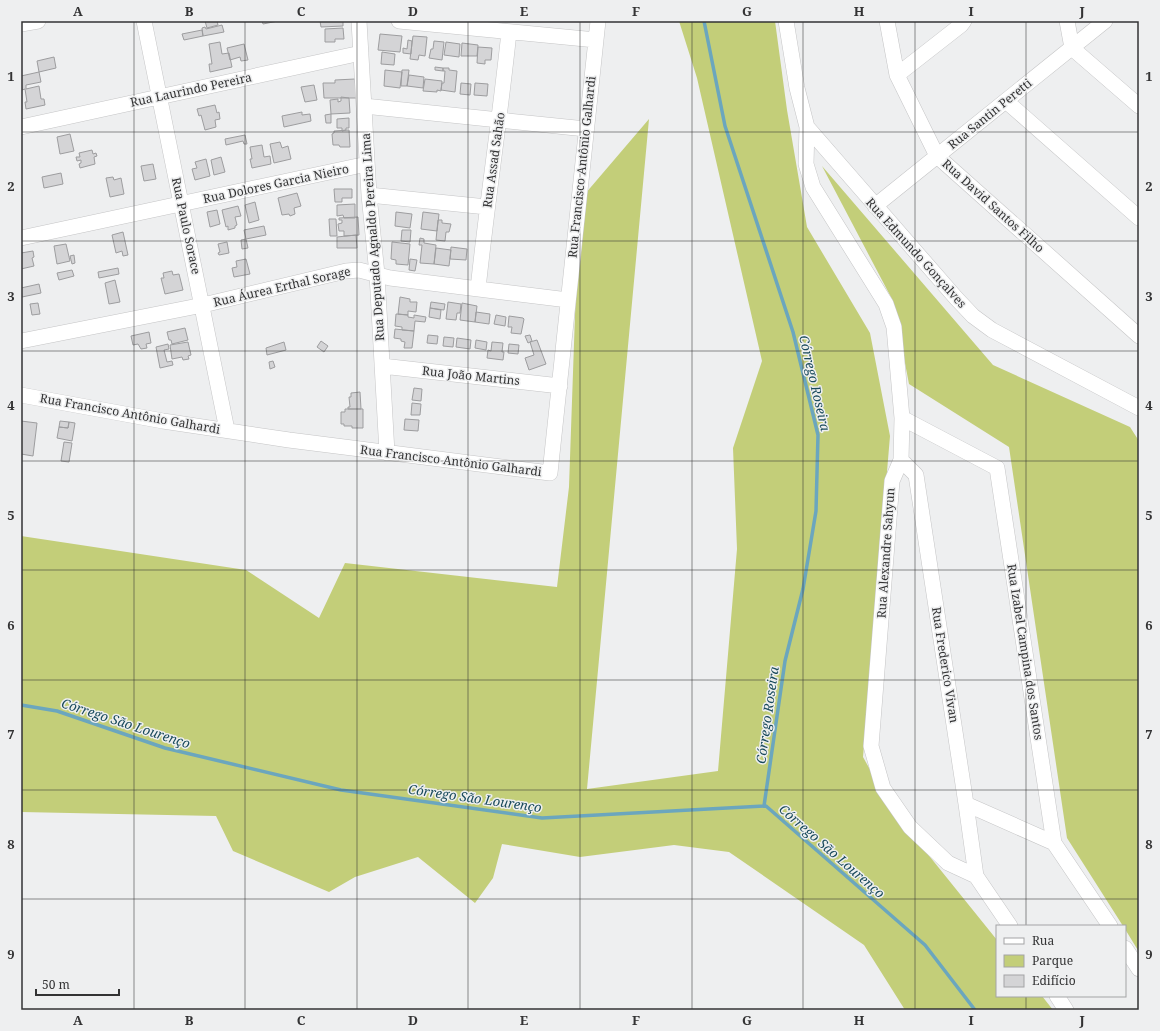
<svg xmlns="http://www.w3.org/2000/svg" width="1160" height="1031" font-family="'Noto Serif',serif">
<rect width="100%" height="100%" fill="#eeeff0"/>
<!-- green -->
<path fill="#c3ce79" d="M679,21H775L787,110L807,227L870,333L890,436L863,757L893,811L997,940V996H1042L1053,1010H905L864,945L729,852L674,845L580,857L502,844L493,878L475,903L418,857L355,877L329,892L233,851L216,816L21,812V536L246,570L319,618L345,563L557,587L569,487L579,201L649,119L587,789L718,771L737,549L733,448L762,361L697,78Z
M822,166L993,365L1130,427L1139,441V952L1125,929V926H1123L1067,838L1009,447L909,384L893,301Z"/>
<g fill="none" stroke-linecap="round" stroke-linejoin="round">
<!-- stream -->
<path stroke="#6ba6be" stroke-width="3.5" d="M704,21L725,126L793,332L818,435L816,511L803,589L785,661L764,806
M21,705L57,711L165,748L341,790L542,818L766,806L925,945L975,1010"/>
</g>
<!-- building -->
<path fill="#d4d4d6" stroke="#9d9d9f" d="M205,21H217L218,25L207,28Z
M262,21H278L263,24Z
M320,21H343V26L321,27Z
M222,25L224,32L203,36L202,28L205,27L206,29Z
M343,28L344,39H335V42H325V29Z
M202,30L203,36L184,40L182,34Z
M380,34L402,36L400,52L378,50Z
M413,36L427,37L425,56L419,55L418,60L410,59Z
M408,40L412,41L411,54L403,53V48L407,49Z
M434,41L444,42L442,60L429,58L431,49H433Z
M220,42L222,54L229,53L232,67L210,72L209,64H212L209,44Z
M446,42L460,44L459,57L444,55Z
M462,43L478,45L477,56H461Z
M244,44L248,60L241,61L240,57L230,60L227,48Z
M478,47L492,48L491,60H485V64L477,63Z
M382,52L395,54L394,65L381,64Z
M54,57L56,68L39,72L37,61Z
M435,67L443,68V71L435,70Z
M443,68H449V70L457,71L455,92L441,90L442,83H444L445,71H443Z
M385,70L402,72L400,88L384,86Z
M402,70H409L407,86H401Z
M39,72L41,82L26,85V89L39,86L41,99H44L45,105L26,109L25,102H27L25,89L22,90L21,76Z
M409,75L424,77L423,88L407,86Z
M355,79L357,98H324L323,83H335V80Z
M425,79L442,81L441,91L437,90V92L423,91Z
M461,83L471,84L470,95L460,94Z
M475,83L488,84L487,96L474,95Z
M314,85L317,100L305,102L301,87Z
M341,97L349,98L350,113L331,114L330,100L338,99V102L341,101Z
M215,105L217,113L219,112L220,119L215,120L216,127L205,130L201,115L199,116L197,109Z
M302,112V115L310,114L311,121L284,127L282,116Z
M331,114V123H326L325,115Z
M349,118V128H346V130L342,131V128H337V119Z
M349,130L350,147H340L339,145H333L332,134L334,133V131Z
M70,134L74,151L60,154L57,137Z
M245,135L247,144H244L243,141L226,145L225,139Z
M280,142L282,148L288,146L291,159L274,163L270,144Z
M262,145L264,157L270,156L271,164L252,168L250,159H252L250,147Z
M92,150L93,154L96,153L97,156L94,157L95,164L80,168L79,164L81,163V160L77,161L76,157H80L79,153Z
M221,157L225,172L214,175L211,160Z
M206,159L210,176L195,180L192,169L197,168L195,162Z
M153,164L156,179L144,181L141,166Z
M61,173L63,184L44,188L42,177Z
M113,177L114,180L121,178L124,194L110,197L106,178Z
M334,189H352V198H342V202H335Z
M297,193L301,206L294,208L295,214L290,216L289,214L282,215L278,198Z
M255,202L259,220L249,223L245,205Z
M355,204V218H344L343,215L337,216V205Z
M238,206L241,216L235,217L237,225L235,226V228L228,230V226L226,227L222,210Z
M217,210L220,224L210,227L207,212Z
M396,212L412,214L410,228L395,226Z
M423,212L439,214L437,231L421,229Z
M358,217L359,235L344,236V231H339L338,224L342,223V220H339V218Z
M329,219H336L337,236H330Z
M438,220H442V223L451,224L449,232H446L445,241L436,240Z
M264,226L266,235L246,239L244,230Z
M402,230H411L410,242L401,241Z
M123,232L128,255L123,256L122,251L116,253L112,235Z
M356,235L357,248H337V237Z
M420,238L424,239V243L436,245L434,264L420,263L422,245H419Z
M246,239L248,248L242,249L241,240Z
M227,242L229,253L219,255L218,253L220,252L218,244Z
M392,242L410,244L408,265L396,264V260L391,259Z
M66,244L70,261L57,264L54,246Z
M451,247L467,249L466,260L450,259Z
M436,248L451,250L449,266L434,264Z
M33,251L34,257L32,258L34,266L21,269V253Z
M74,255L75,263L72,264L70,256Z
M246,259L250,274L234,277L232,268L237,267L236,261Z
M410,259L417,260L415,271L409,270Z
M118,268L119,274L99,278L98,272Z
M72,270L74,276L59,280L57,273Z
M172,271L173,275L179,274L183,290L165,294L161,278H164L163,273Z
M115,280L120,302L109,304L105,283Z
M39,284L41,293L22,297L21,288Z
M400,297L410,299V302H417L416,312L408,311V315L398,314Z
M431,302L445,304L444,310L430,308Z
M448,302L461,304L460,313H457L456,320L446,319Z
M38,303L40,314L32,315L30,304Z
M462,303L477,306L475,322L460,320Z
M430,308L441,310L440,319L429,317Z
M476,312L490,314L489,324L475,322Z
M396,314L408,315V317L414,318V315L426,317L425,322L415,321L414,331L402,330V327L395,326Z
M496,315L506,317L505,326L494,324Z
M509,316L523,318L524,319L521,334L511,333L512,327H508Z
M185,328L188,340L172,344L171,340H169L167,332Z
M395,329L414,331L412,348H404L405,342L401,341V339L394,338Z
M149,332L151,343L146,344L147,348L141,349L138,344L133,345L131,336Z
M428,335L438,336L437,344L427,343Z
M530,335L532,341L528,343L525,336Z
M444,337L454,338L453,347L443,346Z
M457,338L471,340L470,349L456,347Z
M476,340L487,342L486,350L475,348Z
M537,340L546,364L529,370L525,358L534,355L530,342Z
M321,341L328,346L324,352L317,347Z
M188,342L191,355L188,356L189,359L183,360L182,357L172,359L170,345Z
M284,342L286,350L267,355L266,348Z
M492,342L503,343L502,352H504L503,360L487,358L488,350L491,351Z
M168,344L169,349L164,350L167,362L172,361L173,365L160,368L156,347Z
M509,344L519,345L518,354L508,353Z
M273,361L275,367L270,369L269,362Z
M414,388L422,389L421,401L412,400Z
M360,392L361,409H348V407H350L349,397H351V393Z
M412,403L421,404L420,415H411Z
M345,409H363V428H352V426H344V424H341V412H345Z
M405,419L419,420L418,431L404,430Z
M21,421L37,423L33,456L21,454Z
M60,421L69,422L68,428L59,427Z
M69,422L75,423L72,441L57,438L59,427L68,428Z
M64,442L72,443L69,462L61,461Z"/>
<g fill="none" stroke-linecap="round" stroke-linejoin="round">
<!-- minor casing -->
<g stroke="#c5c5c6" stroke-width="16">
<path id="minor" d="M144,21L227,430
M359,21L369,195L377,274L387,453
M399,21L596,40
M786,21L797,88L807,127L956,298L973,316L992,330L1139,408
M887,21L897,75L937,156L1139,336
M1067,21L1072,48L1139,106
M21,24L38,21
M897,75L961,25L964,21
M1006,101L1139,218
M364,106L586,129
M21,127L361,53
M807,127L806,164L813,187L886,304L894,327L902,418L901,460L892,481L871,746L883,788L910,827L948,863L976,876L1010,926
M369,195L487,207
M875,206L1105,21
M21,238L367,164
M478,289C487,203 500,118 509,32
M21,341L203,305L346,271L359,270L390,278L568,300
M382,366L560,386
M21,395L163,421L289,440L550,473L598,21
M902,418L997,468L1054,843L1110,926
M901,460L916,475L966,804L976,876
M966,804L1054,843
M1125,948L1139,969
M1057,996L1066,1010"/>
</g>
<!-- minor -->
<use href="#minor" stroke="#fff" stroke-width="15"/>
</g>
<!-- grid -->
<path fill="none" stroke="#333334" stroke-width="1" stroke-opacity="0.55" d="M134,21V1010M245,21V1010M357,21V1010M468,21V1010M580,21V1010M692,21V1010M803,21V1010M915,21V1010M1026,21V926M21,132H1139M21,241H1139M21,351H1139M21,461H1139M21,570H1139M21,680H1139M21,790H1139M21,899H1139M1026,996V1010"/>
<g text-anchor="middle" stroke-width="3" stroke-linejoin="round" paint-order="stroke">
<!-- street labels -->
<g font-size="12" fill="#333334" stroke="#eeeff0">
<text transform="translate(191 90) rotate(-12)" y="4">Rua Laurindo Pereira</text>
<text transform="translate(990 114) rotate(-39)" y="4">Rua Santin Peretti</text>
<text transform="translate(494 160) rotate(-82)" y="4">Rua Assad Sahão</text>
<text transform="translate(582 167) rotate(-84)" y="4">Rua Francisco Antônio Galhardi</text>
<text transform="translate(276 184) rotate(-12)" y="4">Rua Dolores Garcia Nieiro</text>
<text transform="translate(993 206) rotate(42)" y="4">Rua David Santos Filho</text>
<text transform="translate(186 226) rotate(78)" y="4">Rua Paulo Sorace</text>
<text transform="translate(373 237) rotate(-94)" y="4">Rua Deputado Agnaldo Pereira Lima</text>
<text transform="translate(916 253) rotate(48)" y="4">Rua Edmundo Gonçalves</text>
<text transform="translate(282 287) rotate(-13)" y="4">Rua Áurea Erthal Sorage</text>
<text transform="translate(471 376) rotate(6)" y="4">Rua João Martins</text>
<text transform="translate(130 414) rotate(10)" y="4">Rua Francisco Antônio Galhardi</text>
<text transform="translate(451 461) rotate(7)" y="4">Rua Francisco Antônio Galhardi</text>
<text transform="translate(886 553) rotate(-86)" y="4">Rua Alexandre Sahyun</text>
<text transform="translate(1025 652) rotate(81)" y="4">Rua Izabel Campina dos Santos</text>
<text transform="translate(945 665) rotate(81)" y="4">Rua Frederico Vivan</text>
</g>
<!-- water labels -->
<g font-size="13" font-style="italic" fill="#194a5b" stroke="#eeeff0">
<text transform="translate(815 383) rotate(77)" y="5">Córrego Roseira</text>
<text transform="translate(767 715) rotate(-82)" y="5">Córrego Roseira</text>
<text transform="translate(126 723) rotate(18)" y="5">Córrego São Lourenço</text>
<text transform="translate(475 798) rotate(8)" y="5">Córrego São Lourenço</text>
<text transform="translate(832 851) rotate(41)" y="5">Córrego São Lourenço</text>
</g>
</g>
<!-- border -->
<rect width="1160" height="1031" fill="none" stroke="#eeeff0" stroke-width="44"/>
<!-- legend -->
<rect x="996" y="925" width="130" height="72" fill="#eeeff0" stroke="#a3a4a5"/>
<rect x="1004" y="938" width="20" height="6" fill="#ffffff" stroke="#a3a4a5"/>
<text x="1032" y="945" font-size="12" fill="#333334">Rua</text>
<rect x="1004" y="955" width="20" height="12" fill="#c3ce79" stroke="#a3a4a5"/>
<text x="1032" y="965" font-size="12" fill="#333334">Parque</text>
<rect x="1004" y="975" width="20" height="12" fill="#d4d4d6" stroke="#a3a4a5"/>
<text x="1032" y="985" font-size="12" fill="#333334">Edifício</text>
<!-- scale -->
<path d="M36 989v6h83v-6" fill="none" stroke="#333334" stroke-width="2"/>
<text x="42" y="989" font-size="12" fill="#333334" stroke="#eeeff0" stroke-width="3" paint-order="stroke">50 m</text>
<rect x="22" y="22" width="1116" height="987" fill="none" stroke="#333334" stroke-width="1.5"/>
<g font-size="13" text-anchor="middle" font-weight="bold" fill="#333334">
<text x="78" y="16">A</text>
<text x="189" y="16">B</text>
<text x="301" y="16">C</text>
<text x="413" y="16">D</text>
<text x="524" y="16">E</text>
<text x="636" y="16">F</text>
<text x="747" y="16">G</text>
<text x="859" y="16">H</text>
<text x="971" y="16">I</text>
<text x="1082" y="16">J</text>
<text x="11" y="81">1</text>
<text x="1149" y="81">1</text>
<text x="11" y="191">2</text>
<text x="1149" y="191">2</text>
<text x="11" y="301">3</text>
<text x="1149" y="301">3</text>
<text x="11" y="410">4</text>
<text x="1149" y="410">4</text>
<text x="11" y="520">5</text>
<text x="1149" y="520">5</text>
<text x="11" y="630">6</text>
<text x="1149" y="630">6</text>
<text x="11" y="739">7</text>
<text x="1149" y="739">7</text>
<text x="11" y="849">8</text>
<text x="1149" y="849">8</text>
<text x="11" y="959">9</text>
<text x="1149" y="959">9</text>
<text x="78" y="1025">A</text>
<text x="189" y="1025">B</text>
<text x="301" y="1025">C</text>
<text x="413" y="1025">D</text>
<text x="524" y="1025">E</text>
<text x="636" y="1025">F</text>
<text x="747" y="1025">G</text>
<text x="859" y="1025">H</text>
<text x="971" y="1025">I</text>
<text x="1082" y="1025">J</text>
</g>
</svg>
